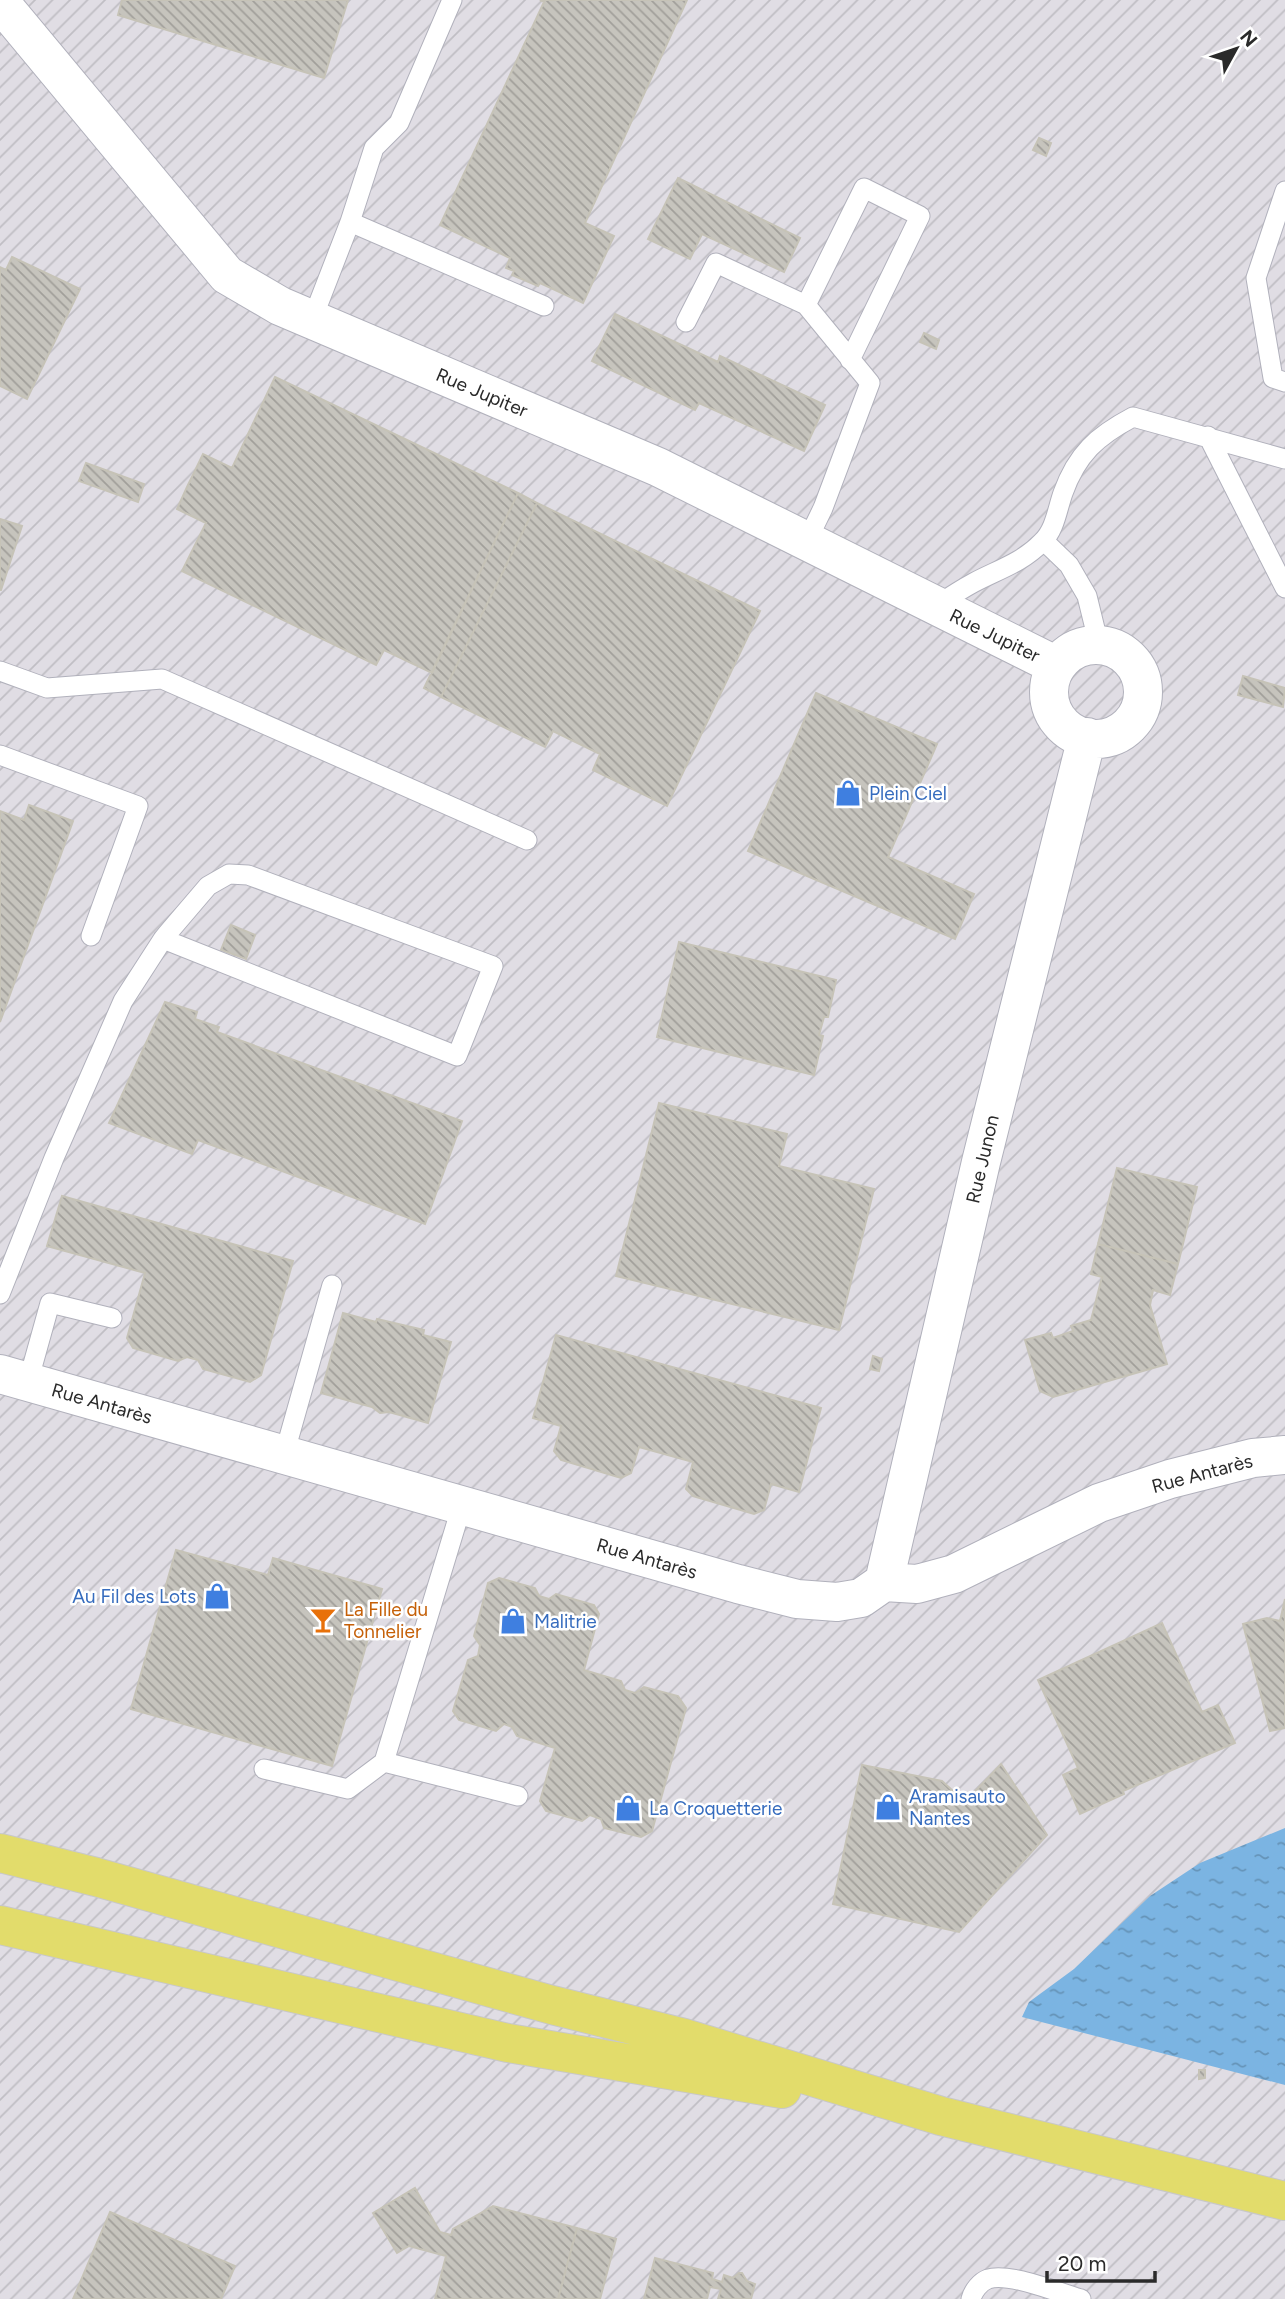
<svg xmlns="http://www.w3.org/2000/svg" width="1285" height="2299" font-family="Figtree,sans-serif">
<defs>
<pattern id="industrial-furrows" width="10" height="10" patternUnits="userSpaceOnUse" patternTransform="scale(1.75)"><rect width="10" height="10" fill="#e0dde4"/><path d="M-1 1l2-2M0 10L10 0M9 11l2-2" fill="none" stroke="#c0bec4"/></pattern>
<pattern id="water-ripples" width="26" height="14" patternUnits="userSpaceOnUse" patternTransform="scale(1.75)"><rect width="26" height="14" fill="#7bb4e2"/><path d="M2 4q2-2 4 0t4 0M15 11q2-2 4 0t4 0" fill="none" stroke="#6593b7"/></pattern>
<pattern id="building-back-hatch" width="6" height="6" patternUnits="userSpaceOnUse" patternTransform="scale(1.75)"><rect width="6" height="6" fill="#c6c4bd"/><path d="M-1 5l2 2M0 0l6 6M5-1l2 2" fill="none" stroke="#a19f9a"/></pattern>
</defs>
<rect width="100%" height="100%" fill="#ebe7de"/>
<!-- industrial -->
<path fill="url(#industrial-furrows)" d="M0,0H1285V2299H0Z"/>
<!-- water -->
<path fill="url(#water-ripples)" d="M1285,1828V2085L1022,2017L1029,2002L1074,1969L1150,1896L1200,1863Z"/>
<!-- building -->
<path fill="url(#building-back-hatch)" stroke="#c6c3b7" stroke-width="2" d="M122,0H348L324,78L118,15Z
M540,0H687L585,223L614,236L583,303L540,283L538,286L512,275L514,271L506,268L510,258L440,225L544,2Z
M1039,138L1051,143L1046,156L1033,150Z
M678,178L800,238L784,272L702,234L690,259L648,239Z
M12,257L80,289L27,399L0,386V267L6,270Z
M615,314L718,362L720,356L825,405L804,451L699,403L695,410L592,361Z
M924,333L939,340L936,349L920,342Z
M275,377L518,493L432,673L384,650L376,665L182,571L206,523L177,509L187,487L203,454L232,468Z
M86,463L144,484L138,502L79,481Z
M518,493L537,503L441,697L424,688Z
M537,503L760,611L667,806L593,770L600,754L553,731L545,747L441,697Z
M0,519L22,526L1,590H0Z
M1243,676L1285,688L1283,707L1238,695Z
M816,693L937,744L888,857L974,894L955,939L748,851Z
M29,805L73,821L0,1022V811L24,820Z
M231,925L255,935L246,959L221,950Z
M679,942L836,980L828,1017H824L819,1035L823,1036L814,1075L657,1037Z
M165,1002L197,1012L195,1019L219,1027L217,1032L462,1121L425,1224L198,1140L192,1154L109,1123Z
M659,1103L787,1134L779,1166L874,1189L839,1330L616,1276Z
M1117,1168L1197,1187L1178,1264L1098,1244Z
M62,1196L293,1261L261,1375L250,1382L203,1369L198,1360L187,1357L178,1361L133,1348L127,1338L145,1273L47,1246Z
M1098,1244L1178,1264L1170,1295L1153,1290L1150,1305L1167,1364L1053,1397L1040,1391L1025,1340L1051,1333L1053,1338L1073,1331L1071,1326L1091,1320L1102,1277L1091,1274Z
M343,1313L376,1322L377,1319L424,1330L423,1335L451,1342L428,1423L389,1412L380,1413L372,1407L321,1393Z
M556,1335L821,1408L799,1492L771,1484L764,1510L754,1514L693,1496L686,1489L693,1462L639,1447L631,1473L621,1478L561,1460L554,1451L561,1426L533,1418Z
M873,1356L882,1359L879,1371L870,1369Z
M176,1550L268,1575L273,1558L382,1589L332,1766L131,1709Z
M499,1578L535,1588L539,1596L549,1599L556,1594L594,1605L599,1614L584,1670L621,1681L625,1690L635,1693L644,1687L678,1696L686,1708L652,1831L641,1837L604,1828L601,1819L590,1815L582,1821L546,1811L540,1801L555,1748L517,1736L512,1727L504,1724L496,1731L459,1720L453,1711L468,1660L478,1656L480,1645L474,1636L488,1583Z
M1285,1599V1728L1270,1731L1243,1624L1267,1618L1280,1621Z
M1162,1623L1202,1712L1218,1705L1235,1743L1123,1791L1124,1794L1080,1814L1063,1775L1078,1768L1038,1680Z
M1001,1764L1047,1835L959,1932L833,1904L862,1765L942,1781L965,1802Z
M1199,2070H1205V2078L1199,2079Z
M415,2188L440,2232L451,2235L453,2229L493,2206L577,2228L558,2299H435L446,2256L409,2246L397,2253L373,2213Z
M110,2212L235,2266L221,2299H73Z
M577,2228L616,2239L600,2299H558Z
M655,2258L713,2273L712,2279L722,2282L724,2275L733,2278L739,2273H742L747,2281L755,2284L751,2299H718L721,2289L710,2287L707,2299H644Z"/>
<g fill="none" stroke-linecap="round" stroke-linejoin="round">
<!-- lane casing -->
<g stroke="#b1b1bc" stroke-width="21">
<path id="lane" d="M1285,191L1256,278L1273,378L1285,382
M350,222L374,148L399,123L452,0
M806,305L864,188L920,216L850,360
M312,320L350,222L544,306
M686,322L716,263L806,305L870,383L823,508L807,541
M1208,436L1285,588
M1044,541L1069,565L1087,596L1099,645
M936,606C948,598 960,590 973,583C997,570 1022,563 1042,542C1055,530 1057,510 1063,493C1077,454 1097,436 1133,417L1285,459
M0,671L47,688L162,679L527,840
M0,755L138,806L91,936
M0,1294L54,1158L123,1001L163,939L167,934L208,886L229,874L248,875L493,966L457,1056L163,939
M28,1382L50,1303L112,1318
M284,1455L332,1285
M462,1505L384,1762L518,1796
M264,1769L348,1789L384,1762
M971,2299C973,2291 980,2282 988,2279C1009,2272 1059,2293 1081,2299"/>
</g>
<!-- street casing -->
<g stroke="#b1b1bc" stroke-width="40">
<path id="street" d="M0,2L227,275L280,306L658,467L1057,666
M1049 692a47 47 0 1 1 94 0a47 47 0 1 1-94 0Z
M0,1374L738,1584L797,1599L837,1602L861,1598L884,1582L917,1584L954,1574L1099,1503L1170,1479L1253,1458L1285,1455
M884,1582L981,1162L1087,737"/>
</g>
<!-- primary casing -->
<g stroke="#c8c8c8" stroke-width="40">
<path id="primary" d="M0,1853L96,1877L552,2005L684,2038L941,2116L1285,2201
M0,1925L508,2043L782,2089"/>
</g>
<!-- lane -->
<use href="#lane" stroke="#fff" stroke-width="19"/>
<!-- street -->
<use href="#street" stroke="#fff" stroke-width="38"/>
<!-- primary -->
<use href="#primary" stroke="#e2dc6b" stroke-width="38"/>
</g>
<!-- icons -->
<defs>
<g id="shop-bare" transform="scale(2.1)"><path d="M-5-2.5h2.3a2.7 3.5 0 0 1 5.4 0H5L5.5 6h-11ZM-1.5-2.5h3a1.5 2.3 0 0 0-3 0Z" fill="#3f7fe0" stroke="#fff" stroke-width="2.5" paint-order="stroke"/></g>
<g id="bar-bare" transform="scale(2.1)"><path d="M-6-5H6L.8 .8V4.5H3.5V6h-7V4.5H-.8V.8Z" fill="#e8710a" stroke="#fff" stroke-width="2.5" paint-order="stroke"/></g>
</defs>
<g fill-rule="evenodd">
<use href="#shop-bare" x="848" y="793"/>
<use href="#shop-bare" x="217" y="1596"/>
<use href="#bar-bare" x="323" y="1620"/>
<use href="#shop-bare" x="513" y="1621"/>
<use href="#shop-bare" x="888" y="1807"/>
<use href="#shop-bare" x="628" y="1808"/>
</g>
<g text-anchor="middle" stroke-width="5" stroke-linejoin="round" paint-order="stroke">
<!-- street labels -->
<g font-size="19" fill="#2a2a2a" stroke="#fff">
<text transform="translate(482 392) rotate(23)" y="7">Rue Jupiter</text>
<text transform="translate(995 635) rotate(26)" y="7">Rue Jupiter</text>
<text transform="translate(982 1159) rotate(-77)" y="7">Rue Junon</text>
<text transform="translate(102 1403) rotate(16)" y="7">Rue Antarès</text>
<text transform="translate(1202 1473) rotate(-15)" y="7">Rue Antarès</text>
<text transform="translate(647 1558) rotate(16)" y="7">Rue Antarès</text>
</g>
<!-- shop labels -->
<g font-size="19" fill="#366cbe" stroke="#fff" text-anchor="start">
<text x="869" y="800">Plein Ciel</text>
<text x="196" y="1603" text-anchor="end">Au Fil des Lots</text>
<text x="534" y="1628">Malitrie</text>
<text x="909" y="1803">Aramisauto<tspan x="909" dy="22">Nantes</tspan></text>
<text x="649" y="1815">La Croquetterie</text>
</g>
<!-- food labels -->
<g font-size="19" fill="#c56008" stroke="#fff" text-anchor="start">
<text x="344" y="1616">La Fille du<tspan x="344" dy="22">Tonnelier</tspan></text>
</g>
</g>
<!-- north arrow -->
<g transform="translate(1236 49) rotate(50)" stroke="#ffffff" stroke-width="5" paint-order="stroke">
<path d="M0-5L12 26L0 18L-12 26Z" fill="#2a2a2a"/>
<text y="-10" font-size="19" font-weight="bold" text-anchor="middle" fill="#2a2a2a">N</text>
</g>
<!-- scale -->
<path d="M1047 2271v10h108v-10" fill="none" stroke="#2a2a2a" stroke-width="3.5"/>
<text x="1058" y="2271" font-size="21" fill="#2a2a2a" stroke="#ffffff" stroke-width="5" paint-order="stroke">20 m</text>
</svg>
